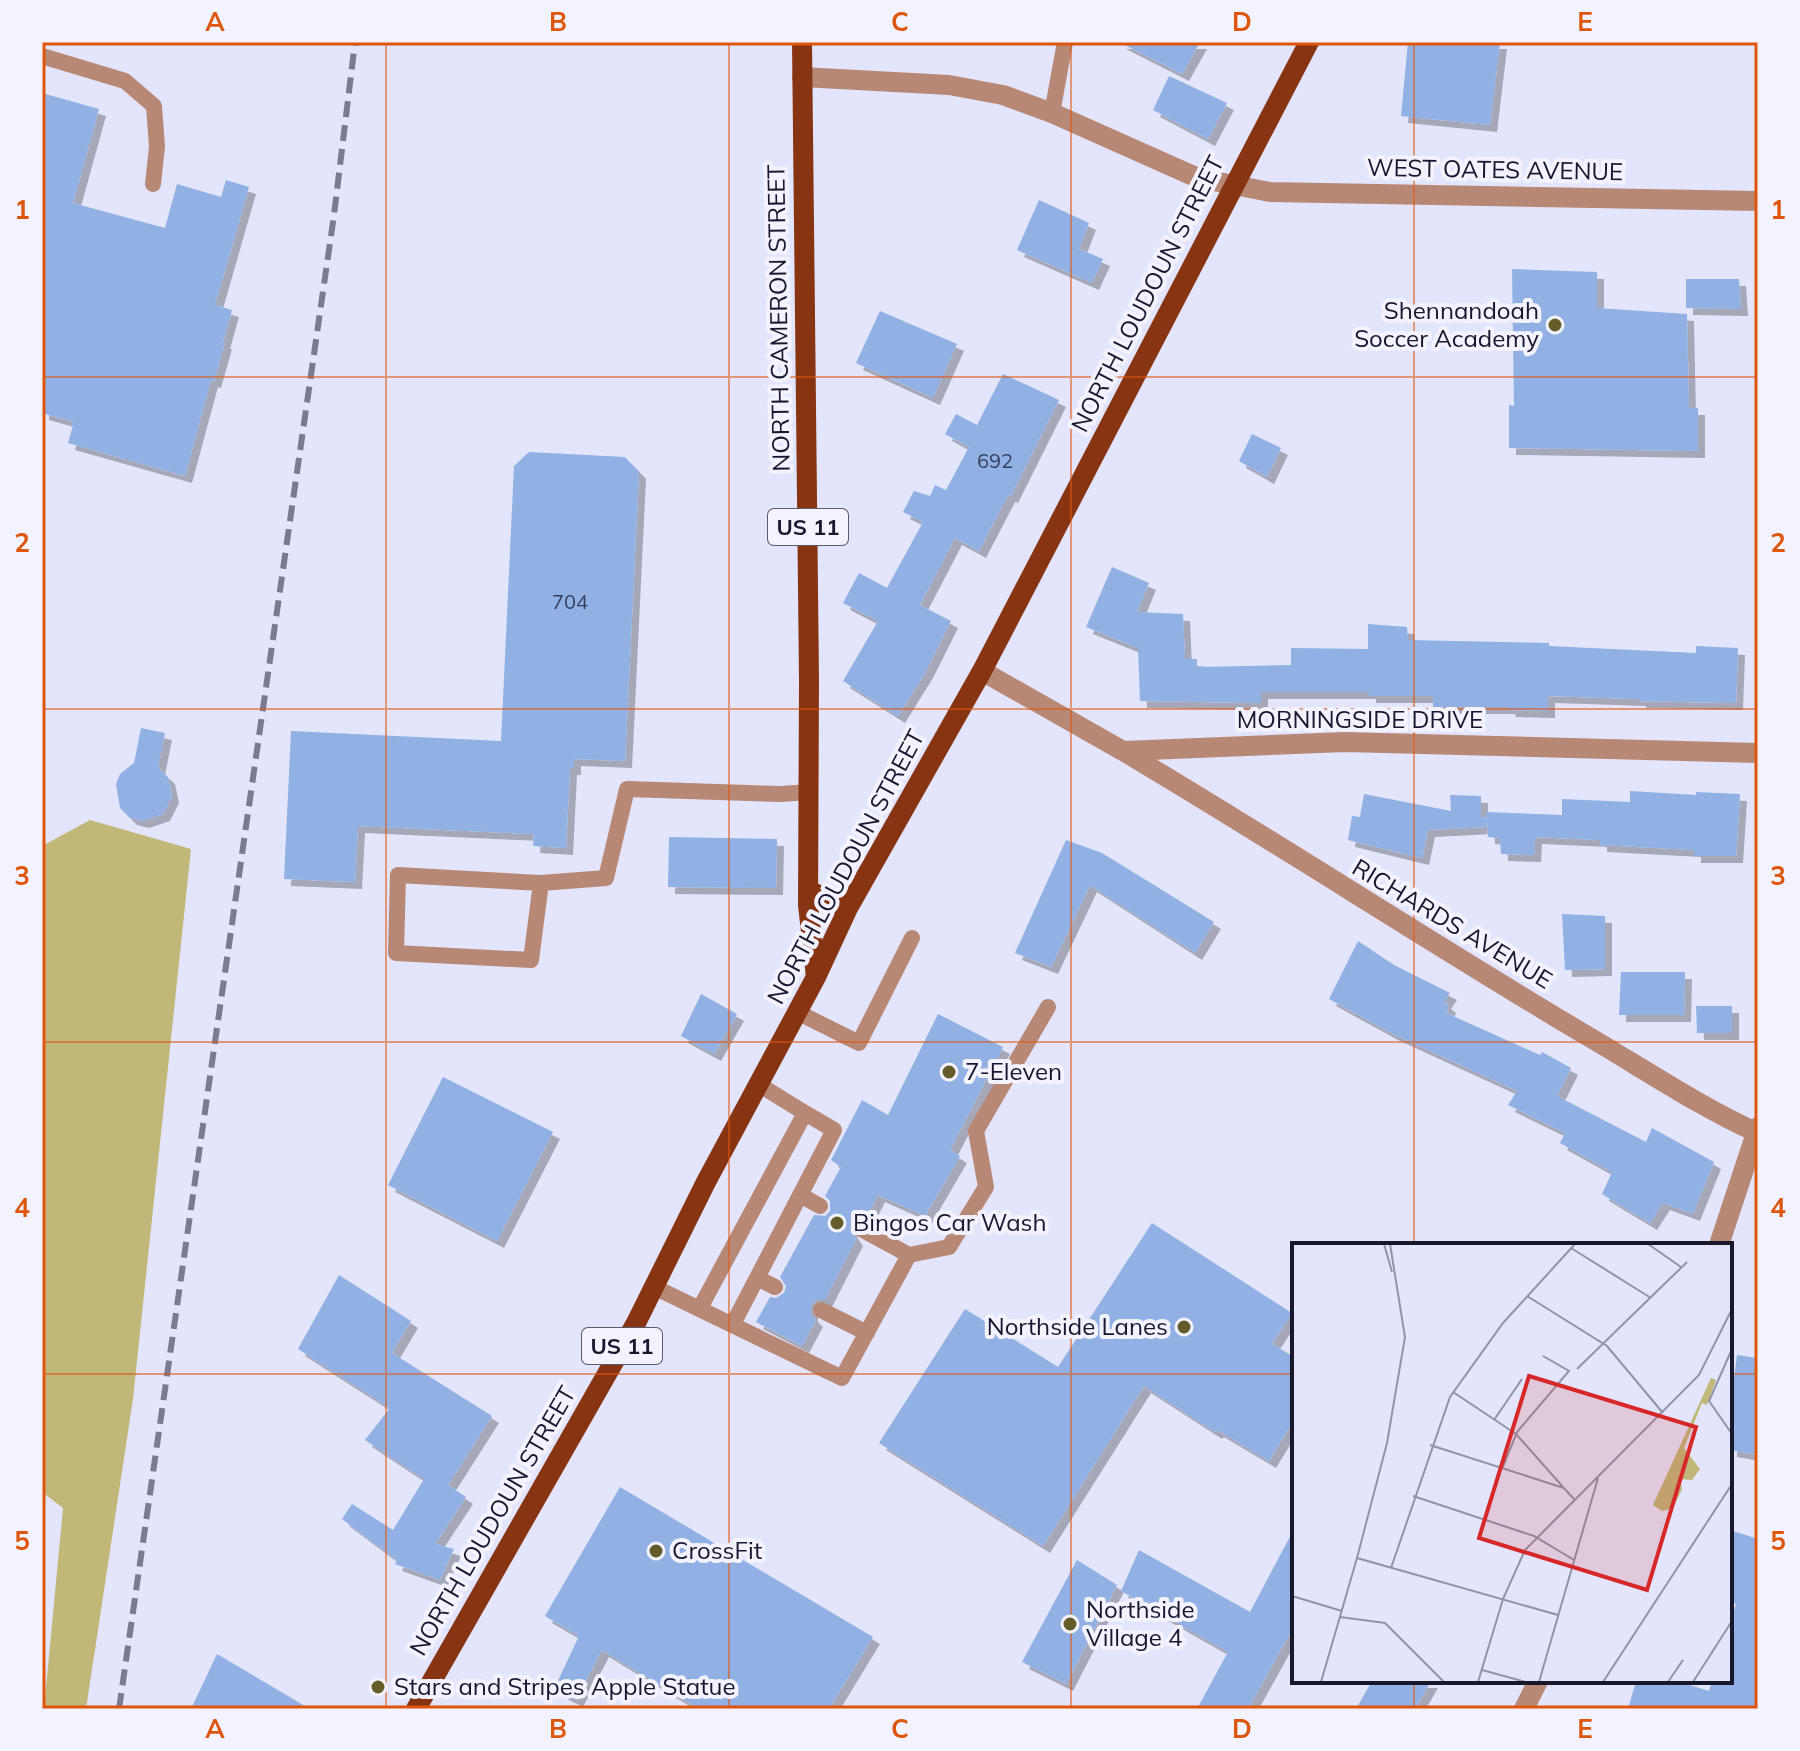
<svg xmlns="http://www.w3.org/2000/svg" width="1800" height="1751" font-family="Mulish,sans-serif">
<defs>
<filter id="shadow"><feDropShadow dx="7" dy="7" stdDeviation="0" flood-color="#0004"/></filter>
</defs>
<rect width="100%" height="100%" fill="#e2e5fb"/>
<!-- green -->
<path fill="#c0b779" d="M90,820L191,849L133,1399L86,1709H44L63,1508L42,1492V846Z"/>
<!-- building -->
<path fill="#91b1e5" filter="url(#shadow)" d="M1119,42H1200L1182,74Z
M1408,42H1500L1490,125L1401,116Z
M1169,76L1227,103L1208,139L1153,110Z
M42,93L99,109L73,203L165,228L177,184L221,197L226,180L249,187L215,305L232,310L223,342H225L214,381L211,380L185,476L68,443L74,422L42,413Z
M1039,200L1089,223L1079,249L1103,259L1092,283L1017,250Z
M1512,269L1597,272V308L1687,314L1689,408H1698V451L1509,448V405L1514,406Z
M1686,279H1739L1741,309L1686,308Z
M880,311L957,344L933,398L856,363Z
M1003,374L1059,400L1011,496L1008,495L979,551L955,538L920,605L951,621L926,671L898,716L843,681L878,621L843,603L859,573L887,588L923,522L903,512L914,491L930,496L935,485L946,490L969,447L945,434L956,414L977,425Z
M1252,434L1281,448L1267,477L1239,461Z
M529,452L625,457L639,472L625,761L574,759V768H570L566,848L533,846L534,834L358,826L355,882L284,879L291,731L501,741L514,466Z
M1112,567L1149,583L1137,612L1183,614L1185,659H1197V667L1291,665V648L1368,649V624L1407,627L1408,640L1549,643V646L1696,653V646L1738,648L1736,703L1639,701V699L1548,696V711L1509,710L1508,707H1433V696H1369V692H1261V703L1140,701L1138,648L1086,627Z
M141,728L165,733L158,768L168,777L172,796L163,814L142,821L130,818L120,808L116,784L120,774L134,763Z
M1630,791L1696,795V792L1740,794L1736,856H1694V850L1600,845V840L1535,837L1534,855L1501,854L1500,838L1488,837L1487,822L1486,827L1428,830L1422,858L1348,840L1352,816L1360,817L1364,794L1451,811L1450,795L1481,796V817L1486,818V812L1562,815V799L1630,802Z
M669,837L777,839L776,888L668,887Z
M1066,840L1102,853L1214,922L1195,953L1090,885L1051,967L1015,953Z
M1562,914L1605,916V969L1565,970Z
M1358,941L1394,965L1450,993L1444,1002L1449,1006L1446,1013L1540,1055L1542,1052L1571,1068L1557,1096L1646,1142L1652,1128L1714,1162L1693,1214L1663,1203L1650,1223L1602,1194L1612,1172L1560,1143L1565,1133L1508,1105L1517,1091L1391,1033L1329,999Z
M1621,972H1685L1684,1015H1619Z
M701,994L737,1014L714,1054L681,1036Z
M1696,1006H1732V1033H1697Z
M938,1014L1003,1047L950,1150L960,1156L925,1216L878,1195L866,1219L860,1218L852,1223L850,1230L856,1239L825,1300H816L811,1306V1315L816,1320L802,1346L756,1322L770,1297L776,1298L784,1293L786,1286L780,1277L814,1215L825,1216L830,1211V1201L825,1196L841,1167L831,1160L862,1100L888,1115Z
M443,1077L553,1132L497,1241L388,1185Z
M1152,1223L1292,1313L1272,1344L1294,1357V1420L1269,1461L1217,1430L1215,1432L1144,1386L1043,1546L879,1443L965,1309L1058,1367Z
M339,1275L411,1321L392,1353L492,1416L448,1485L466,1497L435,1544L454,1549L440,1580L395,1564L397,1560L342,1519L352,1504L393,1530L424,1479L365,1440L390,1408L298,1349Z
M1737,1355L1758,1358V1455L1730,1450V1385H1733Z
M620,1487L873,1637L829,1709H699L602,1650L576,1700L554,1689L579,1636L545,1616Z
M1294,1529V1626L1248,1709H1197L1228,1652L1121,1591L1139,1550L1250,1612Z
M1730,1530L1758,1539V1709H1628L1636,1681H1677L1709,1691L1712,1681H1730V1623L1736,1604L1730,1601Z
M1077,1560L1117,1585L1066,1684L1022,1662Z
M217,1654L310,1709H191Z
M1372,1681H1431L1415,1709H1356Z"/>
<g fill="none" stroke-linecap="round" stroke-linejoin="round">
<!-- lane -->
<path stroke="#b88877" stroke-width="16" d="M42,56L125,81L154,106L157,147L153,184
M1052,113L1065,42
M541,883L531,960L396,953L398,875L541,883L606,878L627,789L781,794L809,792
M797,1012L859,1043L912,938
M800,1195L820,1206
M861,1229L909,1255
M757,1278L775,1287
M654,1287L842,1378L909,1255L949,1247L986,1187L976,1131L1048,1007
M700,1308L805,1113L758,1084
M821,1310L867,1333
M733,1324L834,1130L805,1113"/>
<!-- street -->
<path stroke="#b88877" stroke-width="20" d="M802,77L949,85L1003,95L1052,113L1198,178L1270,192L1758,201
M982,671L1123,751L1345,742L1758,753
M1123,751C1278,843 1429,942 1584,1034C1641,1067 1698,1106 1758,1133
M1719,1245L1758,1127
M1524,1709L1538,1681"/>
<!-- primary -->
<path stroke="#873413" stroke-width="20" d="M802,42L809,680L808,905L816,977
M808,890L848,908
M416,1709L636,1323L706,1182L816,977L848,908L982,671L1309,42"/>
<!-- rail -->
<path stroke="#797b90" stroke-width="6" stroke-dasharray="16 8" stroke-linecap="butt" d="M119,1709L334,215L355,42"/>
</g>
<!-- grid -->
<path fill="none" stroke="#de560e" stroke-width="2" stroke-opacity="0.55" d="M386,42V1709M729,42V1709M1071,42V1709M1414,42V1245M42,377H1758M42,709H1758M42,1042H1758M42,1374H1294M1730,1374H1758M1414,1681V1709"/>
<!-- markers -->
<g fill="#655d29" stroke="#f2f3fe" stroke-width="3">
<circle cx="1555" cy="325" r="8"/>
<circle cx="949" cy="1072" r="8"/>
<circle cx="837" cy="1223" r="8"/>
<circle cx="1184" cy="1327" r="8"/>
<circle cx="656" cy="1551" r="8"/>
<circle cx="1070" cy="1624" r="8"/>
<circle cx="378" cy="1687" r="8"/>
</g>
<g text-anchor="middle" stroke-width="8" stroke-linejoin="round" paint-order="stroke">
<!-- number labels -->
<g font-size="20" fill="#363e5a">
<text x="995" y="468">692</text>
<text x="570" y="609">704</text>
</g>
<!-- shield labels -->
<g fill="#f2f3fe" stroke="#595a6a" stroke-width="2">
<rect x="768" y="509" width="80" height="36" rx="6"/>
<rect x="582" y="1328" width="80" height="36" rx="6"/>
</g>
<g font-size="22" font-weight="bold" fill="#17182b">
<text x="808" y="535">US 11</text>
<text x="622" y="1354">US 11</text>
</g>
<!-- street labels -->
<g font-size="24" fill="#17182b" stroke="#f2f3fe">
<text transform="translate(1495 170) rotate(1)" y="8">WEST OATES AVENUE</text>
<text transform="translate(1148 294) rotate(-63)" y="8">NORTH LOUDOUN STREET</text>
<text transform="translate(779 318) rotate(-91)" y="8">NORTH CAMERON STREET</text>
<text x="1360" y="728">MORNINGSIDE DRIVE</text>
<text transform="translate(846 867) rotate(-62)" y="8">NORTH LOUDOUN STREET</text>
<text transform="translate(1452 924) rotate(31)" y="8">RICHARDS AVENUE</text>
<text transform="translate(493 1521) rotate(-60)" y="8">NORTH LOUDOUN STREET</text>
</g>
<!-- poi labels -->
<g font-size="24" fill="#17182b" stroke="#f2f3fe" text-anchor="start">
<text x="1539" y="319" text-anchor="end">Shennandoah<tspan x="1539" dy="28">Soccer Academy</tspan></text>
<text x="965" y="1080">7-Eleven</text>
<text x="853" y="1231">Bingos Car Wash</text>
<text x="1168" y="1335" text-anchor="end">Northside Lanes</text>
<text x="672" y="1559">CrossFit</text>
<text x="1086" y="1618">Northside<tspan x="1086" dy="28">Village 4</tspan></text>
<text x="394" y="1695">Stars and Stripes Apple Statue</text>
</g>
</g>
<!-- overview -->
<g transform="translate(1292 1243)">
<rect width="440" height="440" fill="#e2e5fb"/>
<path d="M419,135L424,137L415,162L410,160L392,205L408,226L400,237L388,236L390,246L381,265L370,268L361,262Z" fill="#c0b779"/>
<path fill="none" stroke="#9193a8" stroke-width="2" d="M92,1L100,29M98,1L113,94L95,200L65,315L266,372M356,1L389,24M279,5L359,55M235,53L315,103L371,170M440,106L417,158L440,191M285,126L395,19M161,149L224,191L271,244M202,177L230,136M138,202L272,245L282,256M210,226L225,189L277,128L251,113M121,253L242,293L282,317M99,325L158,154L211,80L283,1M0,353L50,368M211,356L233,307L407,132L440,66M48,374L93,380L152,439M190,427L234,439M29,439L65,315M186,439L211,356M247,439L306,235M311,439L440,241M376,439L391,417M401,439L440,378"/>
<path fill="#d62828" fill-opacity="0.15" stroke="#d62828" stroke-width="4" d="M237,133L404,184L355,347L187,295Z"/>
<rect width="440" height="440" fill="none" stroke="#17182b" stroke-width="4"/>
</g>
<!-- border -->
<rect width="1800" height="1751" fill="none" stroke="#f2f3fe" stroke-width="88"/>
<rect x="44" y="44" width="1712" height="1663" fill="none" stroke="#de560e" stroke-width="3"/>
<g font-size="26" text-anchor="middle" font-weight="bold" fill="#de560e">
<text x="215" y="31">A</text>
<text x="558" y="31">B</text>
<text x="900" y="31">C</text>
<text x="1242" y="31">D</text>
<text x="1585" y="31">E</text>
<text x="22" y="219">1</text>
<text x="1778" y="219">1</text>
<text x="22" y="552">2</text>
<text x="1778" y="552">2</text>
<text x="22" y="885">3</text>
<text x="1778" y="885">3</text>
<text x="22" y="1217">4</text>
<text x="1778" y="1217">4</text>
<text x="22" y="1550">5</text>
<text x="1778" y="1550">5</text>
<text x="215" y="1738">A</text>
<text x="558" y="1738">B</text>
<text x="900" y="1738">C</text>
<text x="1242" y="1738">D</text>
<text x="1585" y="1738">E</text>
</g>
</svg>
